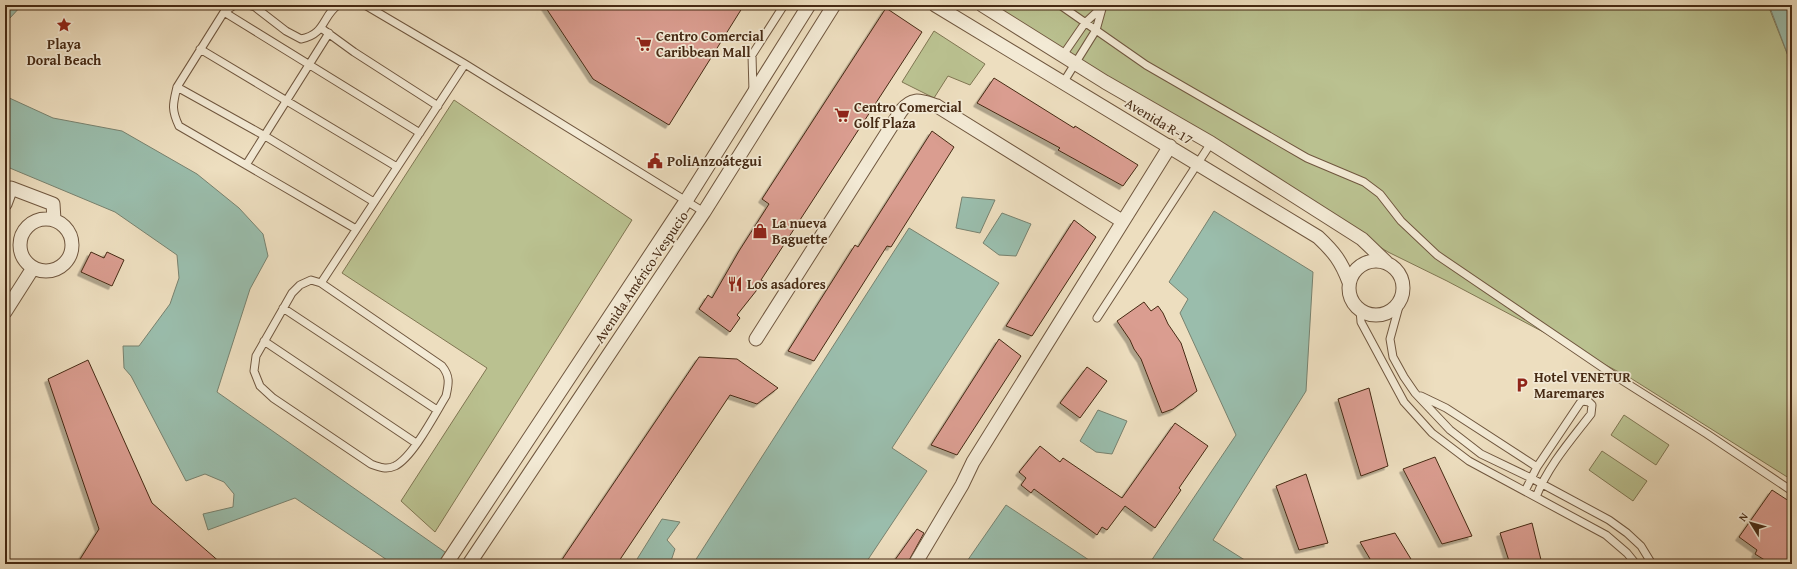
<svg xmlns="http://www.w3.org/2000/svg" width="1797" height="569" font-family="'Gentium Book Plus',serif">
<defs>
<filter id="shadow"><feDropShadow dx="-3.5" dy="3.5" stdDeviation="0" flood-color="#0004"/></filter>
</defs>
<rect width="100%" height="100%" fill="#eddebf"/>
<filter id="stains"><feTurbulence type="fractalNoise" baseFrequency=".005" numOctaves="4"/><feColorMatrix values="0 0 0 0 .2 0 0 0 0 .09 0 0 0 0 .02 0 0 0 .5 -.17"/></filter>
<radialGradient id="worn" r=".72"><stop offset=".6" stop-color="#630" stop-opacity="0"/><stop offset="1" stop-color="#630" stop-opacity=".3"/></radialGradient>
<!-- green -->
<path fill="#bac190" stroke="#807652" d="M982,5H1768L1792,66V480L1632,379L1447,281L1388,252Z
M934,31L985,64L970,85L948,76L934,98L902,82Z
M454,100L632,220L435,532L401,501L487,368L342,273Z
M1624,415L1669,445L1656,465L1611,435Z
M1602,451L1647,481L1633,501L1589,470Z"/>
<!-- water -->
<path fill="#9abdac" stroke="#78826f" d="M5,5H22L10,18L5,17Z
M1768,5H1792V66L1769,5Z
M5,96L53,118L122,131L197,174L239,208L263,234L268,256L250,289L217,392L462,564H393L295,498L208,530L203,514L233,507L234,494L224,482L205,474L186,481L131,376L124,368L123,346H139L170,304L179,278L177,255L115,212L5,166Z
M962,197L995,200L980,233L956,228Z
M1214,211L1313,272L1306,391L1213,540L1251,564H1149L1236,435L1180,313L1188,299L1169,282Z
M1002,213L1031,224L1016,256L999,255L983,243Z
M909,228L999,283L892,448L927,471L865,564H693Z
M1098,410L1127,421L1112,454L1096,452L1080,441Z
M1006,505L1095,564H965Z
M662,519L680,522L667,540L675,549L670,564H634Z"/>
<!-- building -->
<path fill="#da9d90" stroke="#462a14" filter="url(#shadow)" d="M544,5H744L669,125L593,79Z
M886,8L922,32L761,280L764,281L737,315L740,318L730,332L699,309L708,295L712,298L739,251L769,204L762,199Z
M994,78L1074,128L1075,126L1138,165L1123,186L1058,150L1060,148L977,103Z
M932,131L954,147L891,247L887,246L814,361L788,351L855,245L858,247Z
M1074,220L1096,237L1032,336L1006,326Z
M91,252L104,258L107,252L124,260L112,286L81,272Z
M1144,302L1151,311L1158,306L1163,313L1168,324L1181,343L1197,391L1173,409L1162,413L1141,359L1134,349L1130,340L1117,321Z
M999,339L1021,356L957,455L931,445Z
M699,357L737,359L778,388L757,404L730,395L617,564H559Z
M88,360L152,503L222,564H77L99,529L48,379Z
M1087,367L1107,381L1080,418L1060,403Z
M1369,388L1388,466L1361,476L1338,399Z
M1175,423L1208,446L1179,488L1181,490L1155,528L1125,506L1107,530L1102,527L1097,535L1034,489L1031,493L1021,485L1026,478L1019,472L1040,446L1060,462L1063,458L1122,498Z
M1435,457L1472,536L1442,544L1403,469Z
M1306,474L1328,543L1299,550L1276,486Z
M1772,490L1792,503V564H1771L1755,554L1757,550L1739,537Z
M1532,523L1542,564H1510L1500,533Z
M917,529L924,533L907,564H892Z
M1395,533L1414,564H1373L1360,542Z"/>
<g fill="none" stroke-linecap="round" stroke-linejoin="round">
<!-- lane casing -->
<g stroke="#70573f" stroke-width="9">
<path id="lane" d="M237,5L233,6L224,12L177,87C173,104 171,109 179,126L356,229
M248,5L255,7L286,31L301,39C326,34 322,16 338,5
M365,5L465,64L704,212
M1060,5L1146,65L1307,158L1364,182L1380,194L1401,221L1437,255L1612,374L1707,434L1792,491
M224,12L420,133
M321,28L354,52L438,106
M200,49L397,167
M1063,55L1085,23L1102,7
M1063,83L1096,30L1103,5
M177,87L265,136L374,202
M753,92L752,55L784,5
M246,165L329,33
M311,280L321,283L442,366C450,376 449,383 446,396C435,414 413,457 395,466C386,470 379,467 371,464L273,398L260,386L254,371L256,356L292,293L300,285Z
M321,283L465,64
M1401,299L1390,339L1393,357L1404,377L1415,393L1450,430L1481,454L1531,478L1609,520L1627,533L1641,546L1652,564
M283,308L437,410
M1360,310L1361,322L1404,402L1432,433L1469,461L1606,535L1627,553L1636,564
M1097,318L1211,143
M264,341L416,443
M1421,396L1446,408L1537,467
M1525,491L1537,467L1580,403L1583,401L1589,402L1592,405L1591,414C1571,440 1548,466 1536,497"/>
</g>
<!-- street casing -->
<g stroke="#70573f" stroke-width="15">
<path id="street" d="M935,5L1318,237C1334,252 1341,261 1349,282
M982,5L1105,82L1211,143L1285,190L1362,239L1386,262
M5,204L11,188L53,204L54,220
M20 245a26 26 0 1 1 52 0a26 26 0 1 1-52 0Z
M1349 288a27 27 0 1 1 54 0a27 27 0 1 1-54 0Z
M5,312L33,268
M756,339L901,111C913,96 921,101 937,106L1122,221
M446,564L686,201L809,5
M469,564L704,212L834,5
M915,564L962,485L973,462L1170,146"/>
</g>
<!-- lane -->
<use href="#lane" stroke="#f3ead5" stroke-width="7"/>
<!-- street -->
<use href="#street" stroke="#f3ead5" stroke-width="13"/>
</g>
<!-- icons -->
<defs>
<g id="sight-bare" transform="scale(1.2)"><path d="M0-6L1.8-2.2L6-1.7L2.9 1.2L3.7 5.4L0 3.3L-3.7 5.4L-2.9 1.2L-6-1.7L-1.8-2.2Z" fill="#8f2418" stroke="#f3ead5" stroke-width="2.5" paint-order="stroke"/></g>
<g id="supermarket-bare" transform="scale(1.2)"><path d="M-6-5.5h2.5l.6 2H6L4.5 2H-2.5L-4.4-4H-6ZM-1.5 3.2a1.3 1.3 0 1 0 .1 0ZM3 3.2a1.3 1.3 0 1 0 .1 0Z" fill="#8f2418" stroke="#f3ead5" stroke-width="2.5" paint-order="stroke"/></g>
<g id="civic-bare" transform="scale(1.2)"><path d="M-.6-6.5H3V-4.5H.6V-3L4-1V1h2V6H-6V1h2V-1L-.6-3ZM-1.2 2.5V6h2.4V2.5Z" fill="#8f2418" stroke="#f3ead5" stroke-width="2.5" paint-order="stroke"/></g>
<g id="shop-bare" transform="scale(1.2)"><path d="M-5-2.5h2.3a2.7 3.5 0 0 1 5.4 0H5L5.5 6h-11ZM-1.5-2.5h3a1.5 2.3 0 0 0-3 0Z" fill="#8f2418" stroke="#f3ead5" stroke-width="2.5" paint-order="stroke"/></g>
<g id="restaurant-bare" transform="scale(1.2)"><path d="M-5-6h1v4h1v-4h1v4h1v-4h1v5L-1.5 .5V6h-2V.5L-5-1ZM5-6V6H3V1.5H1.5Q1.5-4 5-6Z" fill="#8f2418" stroke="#f3ead5" stroke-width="2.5" paint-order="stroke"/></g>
<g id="parking-bare" transform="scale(1.2)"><path d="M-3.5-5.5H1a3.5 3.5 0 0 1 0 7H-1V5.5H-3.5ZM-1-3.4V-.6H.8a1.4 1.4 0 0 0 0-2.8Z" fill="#8f2418" stroke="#f3ead5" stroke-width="2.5" paint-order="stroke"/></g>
</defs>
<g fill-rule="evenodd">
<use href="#sight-bare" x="64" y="25"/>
<use href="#supermarket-bare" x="644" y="44"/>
<use href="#supermarket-bare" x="842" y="115"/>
<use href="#civic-bare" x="655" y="161"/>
<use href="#shop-bare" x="760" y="231"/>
<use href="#restaurant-bare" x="735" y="284"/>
<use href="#parking-bare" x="1522" y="385"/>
</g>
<g text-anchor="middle" stroke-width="3.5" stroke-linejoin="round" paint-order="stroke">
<!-- poi labels -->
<g font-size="14" font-weight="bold" fill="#462a14" stroke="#f3ead5" text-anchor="start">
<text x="656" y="41">Centro Comercial<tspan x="656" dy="16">Caribbean Mall</tspan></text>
<text x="64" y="49" text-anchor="middle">Playa<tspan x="64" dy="16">Doral Beach</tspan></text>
<text x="854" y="112">Centro Comercial<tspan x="854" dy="16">Golf Plaza</tspan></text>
<text x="667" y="166">PoliAnzoátegui</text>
<text x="772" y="228">La nueva<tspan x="772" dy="16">Baguette</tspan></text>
<text x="747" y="289">Los asadores</text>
<text x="1534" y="382">Hotel VENETUR<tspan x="1534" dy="16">Maremares</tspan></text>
</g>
<!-- street labels -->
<g font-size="14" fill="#462a14" stroke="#f3ead5">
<text transform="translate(1159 121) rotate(31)" y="5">Avenida R-17</text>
<text transform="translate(641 277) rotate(-56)" y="5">Avenida Américo Vespucio</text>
</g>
</g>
<!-- margin -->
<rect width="1797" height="569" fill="none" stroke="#eddebf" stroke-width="20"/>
<rect x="6" y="6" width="1785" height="557" fill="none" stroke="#462a14" stroke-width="2"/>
<rect x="10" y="10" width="1777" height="549" fill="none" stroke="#462a14"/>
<!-- north arrow -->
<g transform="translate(1751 523) rotate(307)" stroke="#f3ead5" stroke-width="3" paint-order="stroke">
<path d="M0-3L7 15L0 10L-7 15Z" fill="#462a14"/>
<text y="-6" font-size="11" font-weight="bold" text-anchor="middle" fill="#462a14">N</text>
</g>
<rect width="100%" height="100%" filter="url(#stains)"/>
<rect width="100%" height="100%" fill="url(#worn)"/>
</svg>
